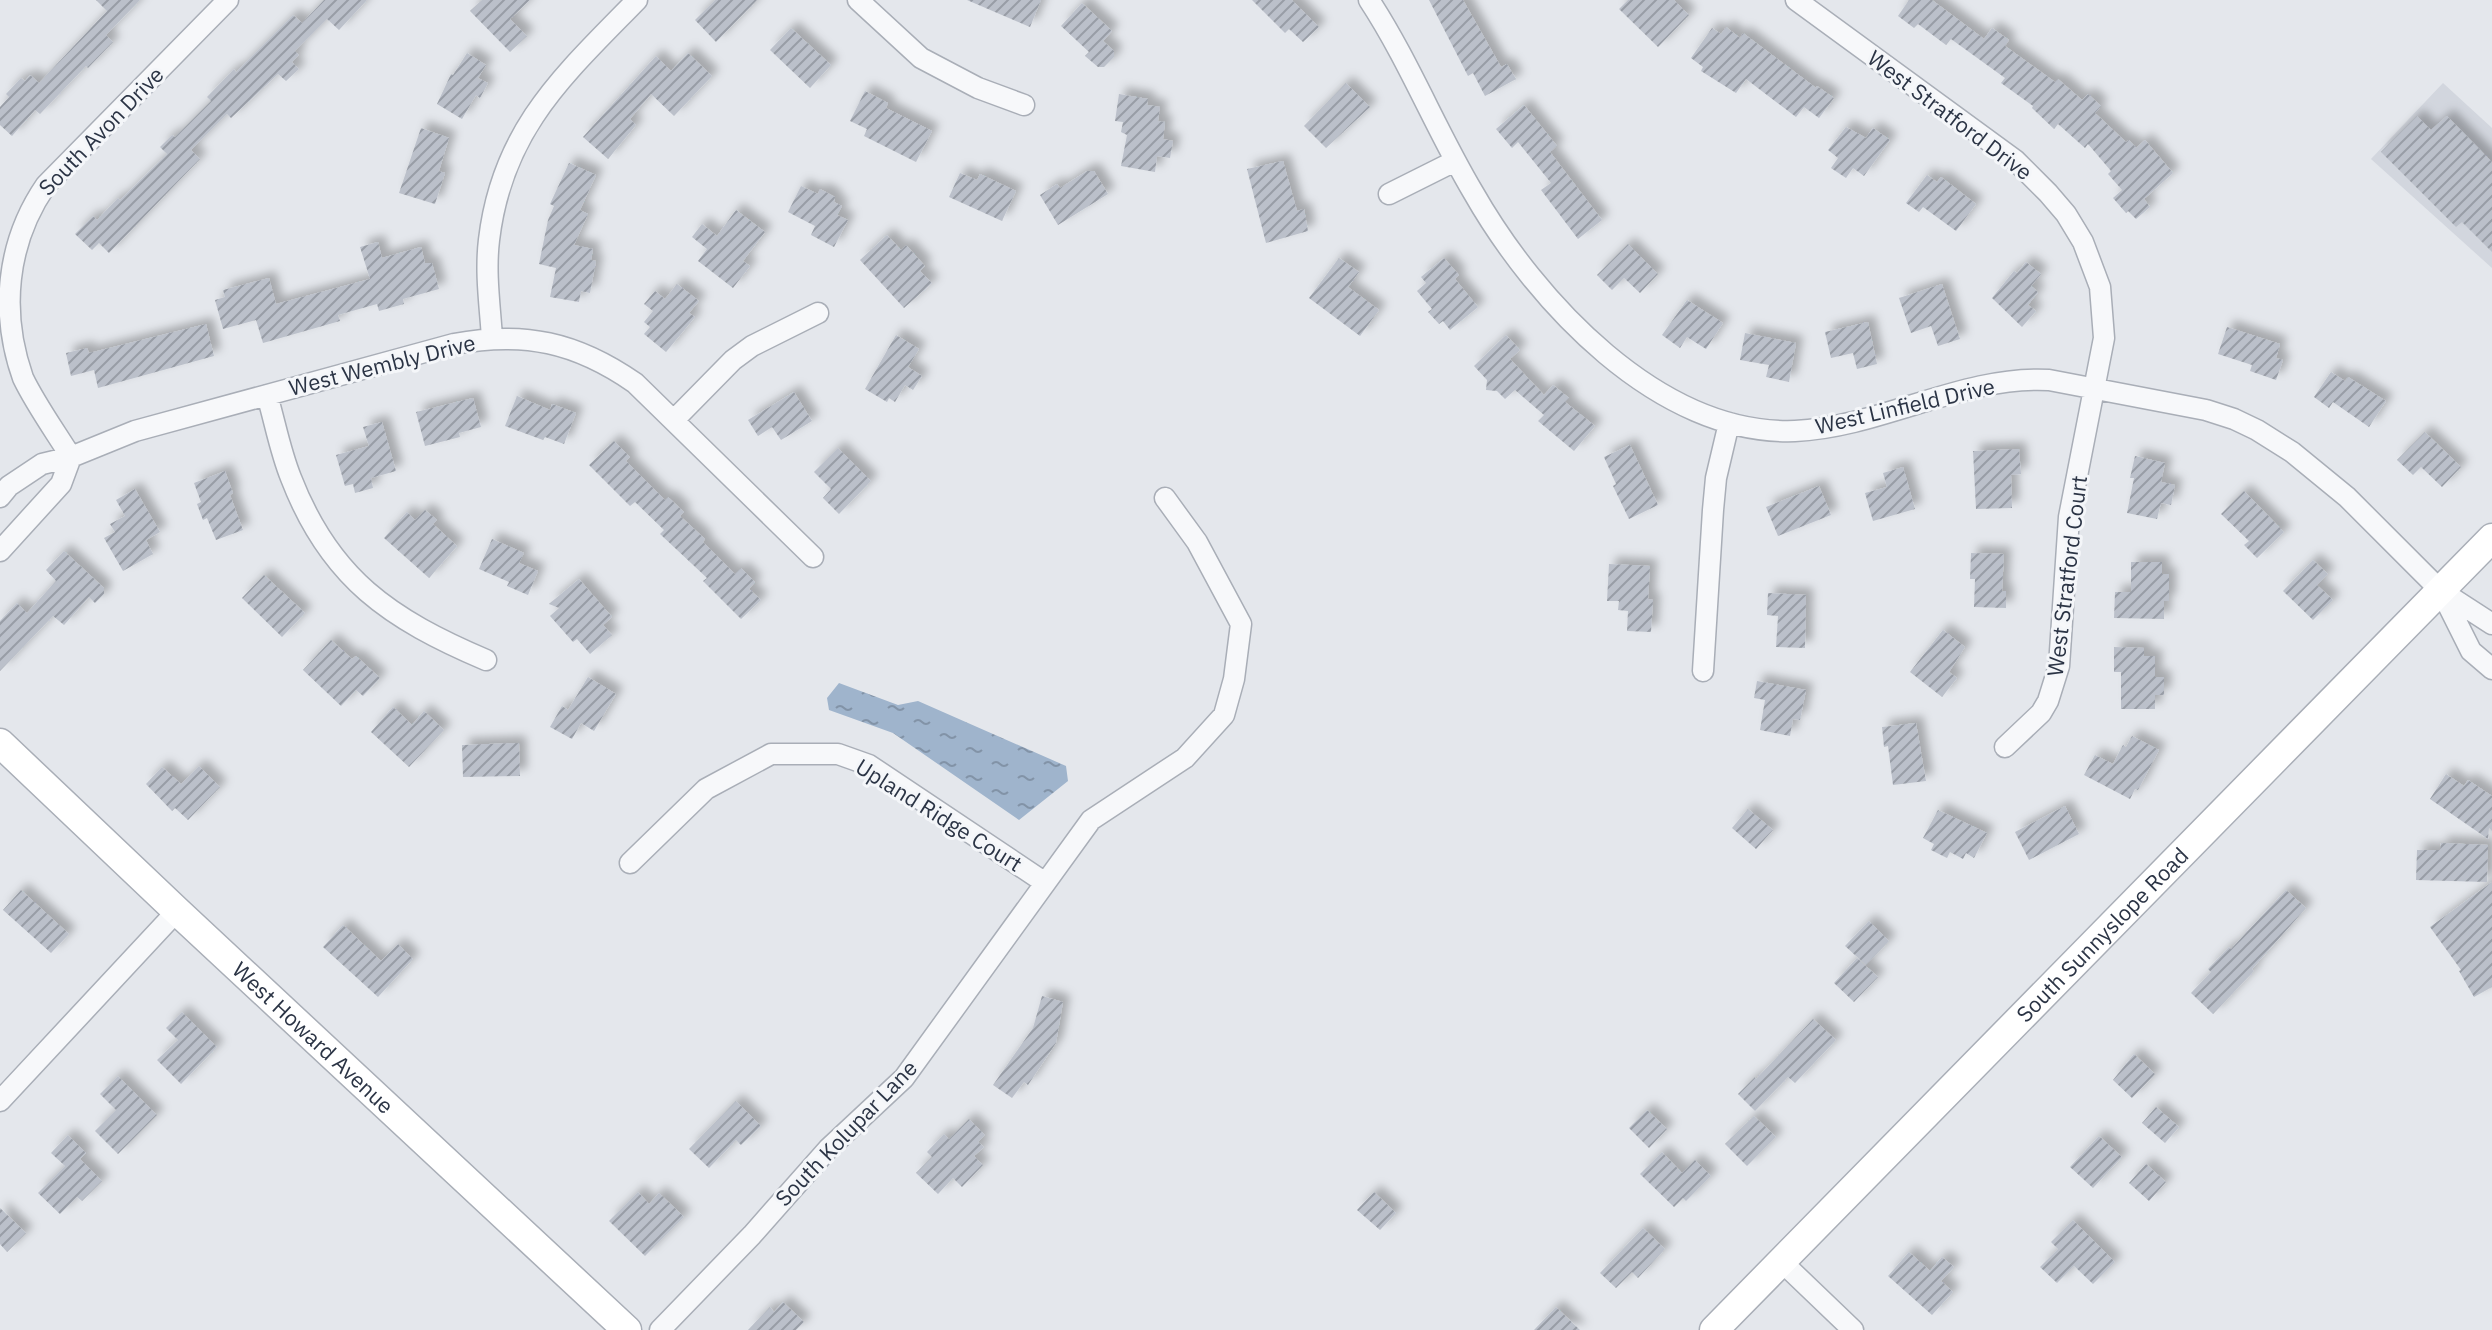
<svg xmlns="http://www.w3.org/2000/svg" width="2492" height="1330" font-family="'IBM Plex Sans',sans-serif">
<defs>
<pattern id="water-ripples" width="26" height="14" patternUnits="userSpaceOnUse" patternTransform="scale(2)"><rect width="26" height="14" fill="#9fb4cc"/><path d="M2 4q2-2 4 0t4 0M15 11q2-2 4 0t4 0" fill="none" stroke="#8293a7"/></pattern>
<pattern id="building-hatch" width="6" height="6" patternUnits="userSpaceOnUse" patternTransform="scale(2)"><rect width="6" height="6" fill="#bbc0ca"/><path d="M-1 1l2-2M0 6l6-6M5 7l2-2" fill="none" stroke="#989da6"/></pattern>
<filter id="shadow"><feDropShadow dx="7" dy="-7" stdDeviation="4" flood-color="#0004"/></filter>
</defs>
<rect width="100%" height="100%" fill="#e4e7ec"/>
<!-- built -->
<path fill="#d2d6de" d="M2443,83L2492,128V268L2371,159Z"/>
<!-- water -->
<path fill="url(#water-ripples)" d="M839,683L898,705L918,701L1066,766L1068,781L1019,820L893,733L829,710L827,698Z"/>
<!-- building -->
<path fill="url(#building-hatch)" filter="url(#shadow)" d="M96,0H140L106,35L113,42L88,68L86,66L40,114L35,110L12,136L0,125V107L9,97L6,94L21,78L25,81L30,75L39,83L107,11Z
M324,0H367L339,30L327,19L295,51L299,55L292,62L299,69L286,81L278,74L231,118L227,114L191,150L200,159L109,253L99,243L92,250L75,234L93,216L97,220L118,198L120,200L167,154L160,147L172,135L175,137L211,101L207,97L234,69L236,72L293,15L302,23Z
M482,0H530L510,19L527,36L510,52L470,11Z
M715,0H757L716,42L695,20Z
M967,0H1041L1030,27Z
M1252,0H1292L1319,27L1303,42L1289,29L1285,33Z
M1429,0H1463L1501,67L1507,64L1516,79L1485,96L1473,73L1468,76Z
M1628,0H1674L1689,15L1658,47L1619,9Z
M1909,0H1932L1984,39L1992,28L2009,40L2005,46L2055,82L2058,79L2082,100L2088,94L2101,106L2095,113L2126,142L2129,140L2136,148L2145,140L2173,173L2144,199L2150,207L2136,219L2128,211L2126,213L2113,198L2122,190L2108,174L2111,171L2088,144L2085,148L2058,124L2054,129L2032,108L2033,106L2001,83L2005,78L1951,39L1946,45L1918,24L1914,28L1898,16Z
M1082,3L1112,31L1103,41L1114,51V57L1104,67H1098L1085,56L1089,52L1061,26Z
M1726,27L1740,38L1743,33L1816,88L1817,86L1834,98L1819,118L1804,107L1796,117L1746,79L1736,93L1701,71L1703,67L1691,58L1712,28L1721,34Z
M791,28L831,65L810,88L770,50Z
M467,53L486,65L478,78L488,83L480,98L476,95L462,119L437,104L451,74L453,75Z
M688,53L712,76L674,116L651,94L630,119L636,125L608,159L583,137L656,56L671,71Z
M1346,83L1370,107L1326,148L1304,126Z
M865,91L888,103L886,108L932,131L916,162L864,136L867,129L850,121Z
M1119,94L1148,99L1147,105L1160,107L1158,121L1165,122L1163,139L1173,141L1170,158L1157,156L1155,172L1121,166L1127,135L1121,132L1123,122L1115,121Z
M1524,105L1557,146L1550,152L1602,220L1578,239L1541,190L1551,183L1518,142L1512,148L1496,129Z
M2417,116L2431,130L2447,116L2492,162V252L2462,222L2456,227L2381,152Z
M1846,127L1866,138L1873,128L1890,140L1864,176L1853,168L1846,178L1831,168L1838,158L1828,150Z
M421,128L449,138L439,171L445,173L435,204L399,193Z
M1283,161L1297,211L1304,209L1308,231L1266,243L1247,169Z
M569,163L596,175L580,210L588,214L574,245L593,249L591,260L596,261L590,293L581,291L579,302L550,297L556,268L539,264L548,220L554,206L550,204Z
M1087,171H1094L1108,194L1058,225L1040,195L1057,184L1060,188Z
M960,173L977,180L980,174L1016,191L1002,221L949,197Z
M1927,175L1937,182L1941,177L1976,204L1956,231L1923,207L1919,212L1906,203Z
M801,186L818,194L820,189L835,197L834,202L842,206L837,215L848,220L834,247L811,235L815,226L788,212Z
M736,210L765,232L743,261L750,266L733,288L698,261L707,249L692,237L702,224L717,236Z
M887,235L901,250L906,245L925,266L920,271L932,283L904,308L860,260Z
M378,242L382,258L421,247L425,263H432L439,289L403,299L404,304L379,311L377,304L338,315L340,321L263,343L256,320L223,329L215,300L225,297L223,290L269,278L276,304L370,279L360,247Z
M1628,244L1658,274L1640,293L1624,278L1612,290L1597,275Z
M1339,258L1359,272L1348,287L1379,310L1360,336L1309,298Z
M1444,258L1459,275L1455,279L1478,307L1450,330L1443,321L1439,324L1428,312L1432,309L1417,291L1426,283L1421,277Z
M2026,262L2041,274L2031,286L2038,292L2028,305L2036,311L2022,327L1992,298L2014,271L2017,273Z
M677,284L699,301L689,313L695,317L666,352L644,334L650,327L644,322L653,311L644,304L655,291L665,299Z
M1942,284L1960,339L1938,346L1931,326L1911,333L1899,298Z
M1687,300L1723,323L1706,349L1687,337L1680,348L1662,335Z
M1868,322L1877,364L1857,369L1853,353L1831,358L1825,332Z
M206,324L214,356L98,388L94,370L71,376L66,353L87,348L89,353Z
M2227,327L2280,344L2276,358L2283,360L2276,380L2250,371L2252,365L2218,354Z
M1745,333L1796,343L1789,382L1766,377L1769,365L1740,360Z
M896,335L919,349L908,367L922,376L913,390L905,385L895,402L889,398L887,402L865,389Z
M1506,335L1520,350L1510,359L1544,395L1553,385L1569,398L1565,402L1595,426L1574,451L1538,421L1544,415L1515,390L1505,399L1497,391L1486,390L1487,380L1474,366Z
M2331,372L2345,381L2348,377L2386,401L2369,427L2333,402L2329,408L2314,397Z
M794,392L812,421L781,440L772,427L758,436L748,420Z
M517,396L550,410L552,404L576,413L564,444L545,437L543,440L505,426Z
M473,398L481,427L459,433L460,437L425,446L416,412Z
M382,422L396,471L371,478L373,488L355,493L353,484L345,486L336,455L369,446L363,427Z
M2425,432L2461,467L2442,487L2421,467L2413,475L2397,460Z
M614,441L630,457L626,461L665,500L668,497L684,512L680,516L705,539L703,542L735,574L741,568L755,582L749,589L761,600L741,619L703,581L707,578L660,534L664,530L635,502L630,506L589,465Z
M1630,445L1658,505L1629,519L1613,486L1616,484L1604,457Z
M838,448L871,481L839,514L823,498L831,489L814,472Z
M2019,449L2021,474L2011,475L2012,508L1976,509L1973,451Z
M2135,456L2165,463L2161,482L2175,485L2171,505L2161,503L2157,519L2127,513L2134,478H2130Z
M1903,467L1915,509L1873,521L1865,493L1887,487L1883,473Z
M225,471L233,493L230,495L243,530L216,540L207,518L203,520L197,504L201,502L194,483Z
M1819,486L1831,515L1778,536L1766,507Z
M135,489L160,532L146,540L153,554L123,571L104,538L115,532L110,524L125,516L116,500Z
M2244,491L2284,532L2257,558L2244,545L2249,541L2221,514Z
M425,510L437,520L433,524L457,546L429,578L384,538L407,512L415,520Z
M492,539L524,553L519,563L538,571L528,595L507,586L509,582L479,569Z
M64,551L104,588V594L95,603L89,597L64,625L53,616L0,671V621L17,603L27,613L56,581L46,570Z
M1971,553L2004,554L2002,591H2006V608L1974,607L1975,579H1970Z
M2313,560L2328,574L2317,585L2333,600L2313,620L2283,591Z
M2131,562H2162V574H2169V601H2164V619L2114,618L2115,592H2131Z
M1609,564L1650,566L1648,599L1653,600L1651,632L1627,631L1628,611L1618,610L1619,601H1607Z
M264,575L305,613L282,637L242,598Z
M579,579L612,617L603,625L612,635L590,654L577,639L573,642L550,616L559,608L549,604Z
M1768,593L1806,595L1805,648L1776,647L1778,616L1767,615Z
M1943,630L1965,647L1949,672L1957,678L1942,697L1910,672Z
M331,640L352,659L356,656L380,678L363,696L356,690L341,706L303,670Z
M2114,647L2144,648V656H2155V677H2164V695H2155V709H2121V672H2114Z
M588,677L616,694L594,731L581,723L572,739L550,727L562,706L568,710Z
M1757,681L1806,690L1800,720L1793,719L1790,736L1760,730L1765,700L1754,698Z
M393,707L412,725L424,711L444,730L409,767L371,732Z
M1916,723L1926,781L1893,785L1888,746L1884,747L1882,727Z
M2132,736L2159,750L2138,790L2135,789L2130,799L2084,775L2095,755L2113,764L2123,745L2126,747Z
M519,743L520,776L463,777L462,745Z
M199,766L220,787L188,820L175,808L172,811L146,784L162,767L181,784Z
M2446,774L2464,786L2468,780L2492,796V831L2489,828L2488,839L2430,799Z
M2065,806L2079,834L2029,860L2015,832Z
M1748,809L1773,830L1756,849L1732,828Z
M1938,810L1987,833L1974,858L1966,853L1963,859L1950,852L1947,858L1931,850L1934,844L1923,838Z
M2441,843L2488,845L2487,882L2416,880L2417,850H2440Z
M2492,882V987L2474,997L2459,971L2461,970L2430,927Z
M21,890L69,934L51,953L3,910Z
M2286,890L2306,908L2252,969L2254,971L2213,1014L2191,993L2211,972L2208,969L2229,947L2231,949Z
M1869,921L1889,941L1866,965L1845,946Z
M343,925L381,961L398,944L413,959L378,997L323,947Z
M1857,958L1878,977L1854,1002L1834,983Z
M1042,996L1063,1002L1056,1043L1028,1085L1024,1082L1012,1098L993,1085L1033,1028Z
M182,1012L217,1047L181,1084L157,1060L178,1040L166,1028Z
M1813,1019L1836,1040L1795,1083L1788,1077L1755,1111L1738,1094L1755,1077L1756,1079Z
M2134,1054L2155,1074L2132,1098L2113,1080Z
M118,1076L157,1115L118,1154L95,1131L116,1110L100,1094Z
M736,1101L761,1126L741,1145L736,1140L709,1168L689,1149Z
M2156,1107L2179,1127L2165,1143L2142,1123Z
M1647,1110L1667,1129L1649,1148L1629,1128Z
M1754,1116L1776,1137L1747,1166L1725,1144Z
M969,1119L985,1135L978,1142L984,1147L974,1156L983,1165L962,1187L953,1178L938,1194L916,1173L932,1157L927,1152L944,1134L949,1139Z
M68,1135L86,1153L80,1159L102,1181L82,1201L77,1197L60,1214L38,1193L65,1166L51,1153Z
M2099,1136L2122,1157L2093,1188L2070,1167Z
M1662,1152L1682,1173L1695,1160L1711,1176L1686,1201L1683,1198L1674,1207L1640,1174Z
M2146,1164L2166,1182L2149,1201L2129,1183Z
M638,1192L649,1204L659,1193L684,1217L645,1256L609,1221Z
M1374,1192L1396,1213L1380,1230L1357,1210Z
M0,1208L26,1233L7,1252L0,1244Z
M2073,1220L2115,1262L2093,1284L2074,1266L2057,1283L2040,1267L2058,1249L2051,1242Z
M1643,1228L1665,1249L1638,1278L1632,1272L1616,1288L1600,1273Z
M1909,1252L1930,1271L1942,1257L1954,1267L1941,1281L1953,1292L1932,1315L1888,1276Z
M783,1302L804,1322L796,1330H748L770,1307L774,1312Z
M1556,1307L1580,1330H1534Z"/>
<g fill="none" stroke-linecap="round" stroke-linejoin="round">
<!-- street casing -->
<g stroke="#a9aeb7" stroke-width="23">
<path id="street" d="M858,0L921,58L978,88L1024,105
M1369,0C1409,61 1436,130 1473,192C1535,301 1659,436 1795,431C1881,427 1964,375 2049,380L2206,410L2234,419L2257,430L2292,452L2347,497L2441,591L2492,624
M1796,0L2015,160L2048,193L2066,214L2083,242L2100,287L2104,338L2069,517L2059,666L2048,701L2041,713L2005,747
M1389,194L1455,161
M492,338C490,306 485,273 489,240C502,129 564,75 637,0
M267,395C275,422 280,451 291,478C330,579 390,619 486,660
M674,420L733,360L752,346L818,313
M71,457C55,431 36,405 23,378C0,313 6,243 46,185L228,0
M0,497L9,486L42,464L71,457L135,431L454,344C524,331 576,342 635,383L813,557
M0,551L61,484L71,457
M2441,591L2471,651L2492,669
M1703,671L1713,510L1716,478L1729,423
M630,863L706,789L771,754H838L869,765L1044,882
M0,1101L177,911
M1781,1261L1853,1330
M660,1330L752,1235L828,1149L904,1078L1091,820L1185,758L1224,715L1234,679L1241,624L1197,542L1165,498"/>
</g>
<!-- secondary casing -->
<g stroke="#a9aeb7" stroke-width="31">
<g id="secondary">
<path id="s1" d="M0,743L177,911L627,1330"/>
<path id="s2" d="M1714,1330L2492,538"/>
</g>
</g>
<!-- street -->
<use href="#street" stroke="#f7f8fa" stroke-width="20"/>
<!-- secondary -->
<use href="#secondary" stroke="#fff" stroke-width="28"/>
</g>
<g text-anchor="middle" stroke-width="6" stroke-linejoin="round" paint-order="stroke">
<!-- street labels -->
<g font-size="22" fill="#2b3445" stroke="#f4f6f9">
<text transform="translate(1950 115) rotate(37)" y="8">West Stratford Drive</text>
<text transform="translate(101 131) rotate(-46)" y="8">South Avon Drive</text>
<text transform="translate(382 365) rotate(-14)" y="8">West Wembly Drive</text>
<text transform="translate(1905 406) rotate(-13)" y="8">West Linfield Drive</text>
<text transform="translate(2067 576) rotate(-83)" y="8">West Stratford Court</text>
<text transform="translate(939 815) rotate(32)" y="8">Upland Ridge Court</text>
<text dy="8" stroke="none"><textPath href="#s2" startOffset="554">South Sunnyslope Road</textPath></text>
<text dy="8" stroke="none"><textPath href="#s1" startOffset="430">West Howard Avenue</textPath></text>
<text transform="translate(846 1133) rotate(-46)" y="8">South Kolupar Lane</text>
</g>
</g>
</svg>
